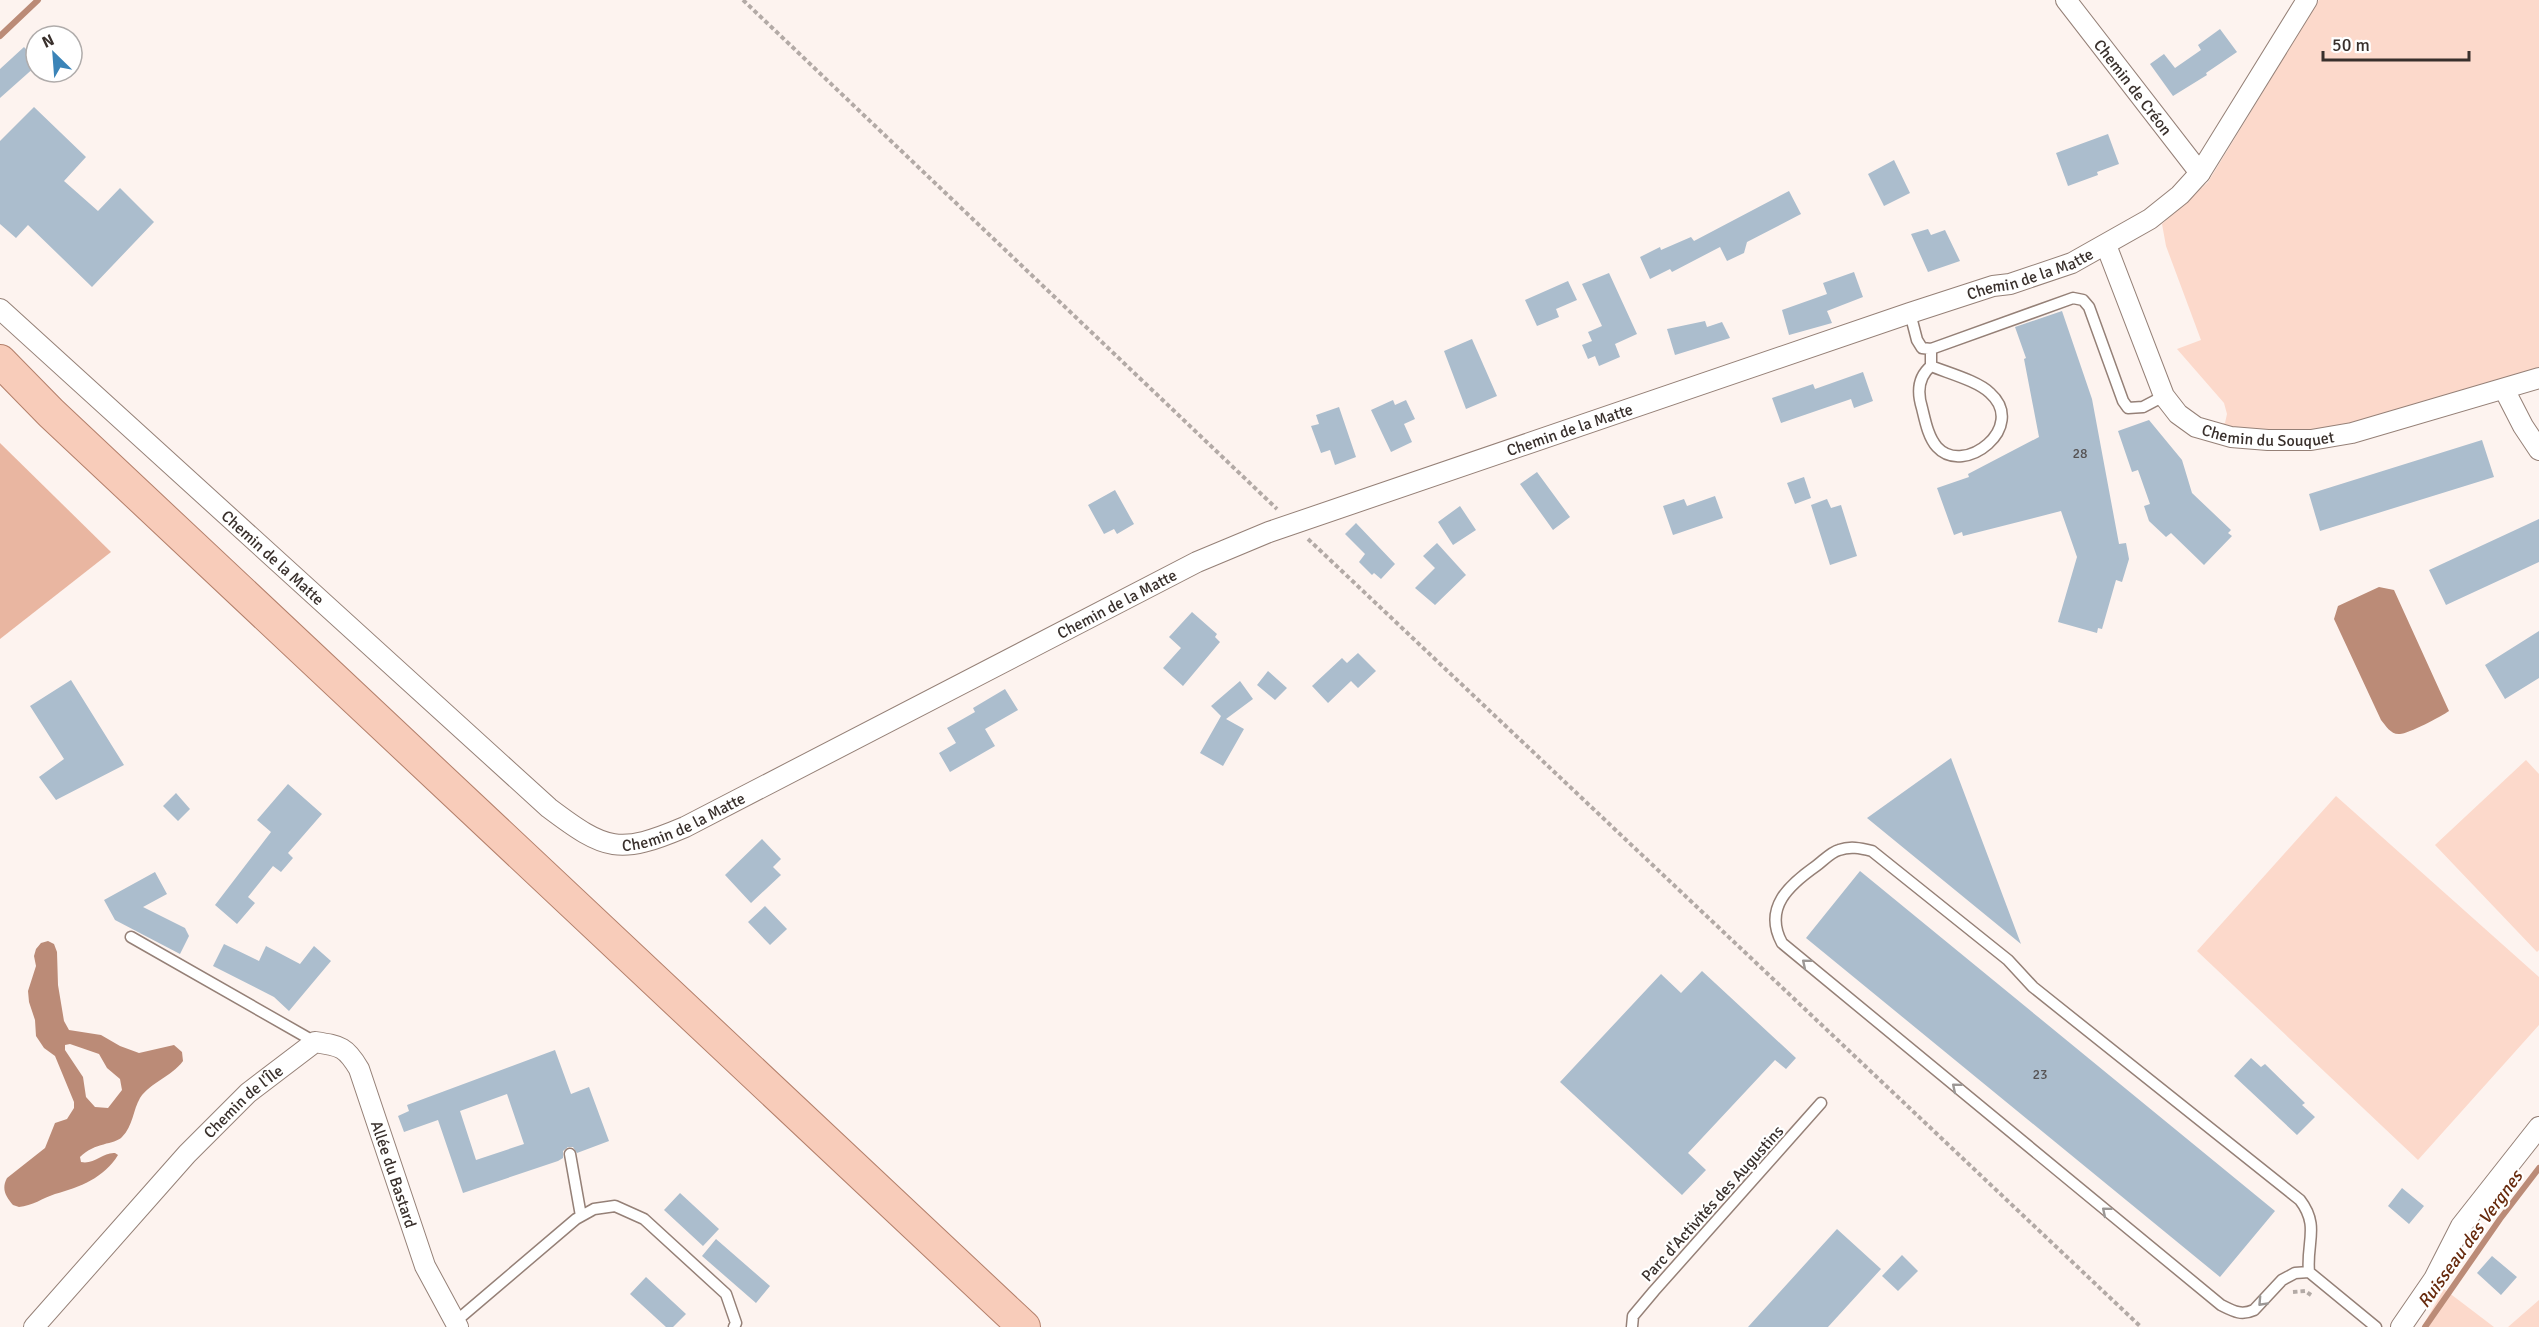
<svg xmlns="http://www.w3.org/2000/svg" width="2539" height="1327" font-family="Signika,sans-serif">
<rect width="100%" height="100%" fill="#fdf3ef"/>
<!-- green -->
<path fill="#fcd9cb" d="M2319,0H2539V371L2337,431L2293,437L2207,427L2225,423L2227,414L2224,403L2177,349L2201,340L2166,246L2162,224L2208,182Z
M2526,760L2539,774V950L2537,952L2435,845Z
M2336,796L2539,977V1025L2418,1160L2197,951Z
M2444,1289L2494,1327H2422Z
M2539,1300V1327H2508Z"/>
<!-- forest -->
<path fill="#e9b6a1" d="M0,443L111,552L0,639Z"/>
<!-- water -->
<path fill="#bb8b77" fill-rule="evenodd" d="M2379,587L2394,590L2449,711C2442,716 2408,734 2400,734C2391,735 2386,726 2381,720L2334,619L2338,606Z
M48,941L54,944L57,952L58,985L64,1021L69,1030L101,1035L120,1046L139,1053L174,1045L182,1052L183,1061C171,1077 151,1082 140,1098C133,1110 133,1126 122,1137C114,1145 95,1142 80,1157L81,1162C94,1165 103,1152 115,1153L118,1155C104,1178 80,1187 55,1194C43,1198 32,1206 19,1207L13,1205C6,1197 1,1189 7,1178L45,1148L55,1123L67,1119L74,1108V1102L55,1056L44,1048L36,1036L35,1020L29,1002L28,991L36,966L34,956L36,949L41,943ZM70,1044L99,1054L107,1068L120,1079L122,1090L108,1108L95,1107L86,1097L83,1077L65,1050V1045Z"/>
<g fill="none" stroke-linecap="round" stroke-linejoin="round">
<!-- stream -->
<path stroke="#bb8b77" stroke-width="6" d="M0,36L38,0
M2425,1327L2500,1219L2539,1168"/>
</g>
<!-- building -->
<path fill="#abbdcd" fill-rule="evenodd" d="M2220,29L2237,52L2206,73L2207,75L2173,96L2150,64L2164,54L2175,68L2201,50L2198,45Z
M24,47L36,60V66L0,98V69Z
M34,107L86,157L64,181L98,211L120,188L154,222L92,287L28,225L16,238L0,224V141Z
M2108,134L2119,164L2097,172L2098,175L2068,186L2056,153Z
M1894,160L1910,193L1884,206L1868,174Z
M1789,191L1801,214L1747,242L1744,253L1727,261L1720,247L1672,272L1670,269L1650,279L1640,257L1660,247L1661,250L1691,237L1694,241Z
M1928,229L1931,235L1945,230L1960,261L1928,272L1911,234Z
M1854,272L1863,297L1827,311L1832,323L1789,335L1782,310L1827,294L1823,283Z
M1609,273L1637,334L1615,344L1620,357L1599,366L1595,356L1588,359L1582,345L1592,341L1588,332L1602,326L1582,284Z
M1568,281L1577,300L1556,309L1559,317L1537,326L1525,300Z
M2062,311L2092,399L2119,544L2126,543L2129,559L2122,582L2116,580L2102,629L2098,628L2097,633L2058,622L2077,557L2061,511L1963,536L1962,532L1954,535L1937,488L1969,477L1968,474L2039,437L2024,359L2026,358L2015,327Z
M1705,321L1707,327L1722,322L1730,338L1675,355L1667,329Z
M1472,339L1497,396L1466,409L1444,351Z
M1863,372L1873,401L1854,408L1851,399L1781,423L1772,398L1813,384L1815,389Z
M1393,400L1395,405L1406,400L1415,419L1404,424L1412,442L1391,452L1371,410Z
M1339,407L1356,457L1335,465L1330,450L1321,453L1311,426L1319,424L1316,415Z
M2149,420L2182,460L2192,493L2231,530L2228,533L2232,536L2204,565L2171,533L2166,537L2149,521L2144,506L2150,504L2138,470L2132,472L2118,431Z
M2482,440L2494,477L2320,531L2309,494Z
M1537,472L1570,517L1553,530L1520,484Z
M1804,477L1811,498L1795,504L1787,483Z
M1115,490L1134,524L1117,534L1114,529L1104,534L1088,505Z
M1715,496L1723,518L1673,535L1663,506L1684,499L1687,506Z
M1827,499L1831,508L1841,505L1857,556L1830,565L1811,505Z
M1460,506L1476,530L1453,545L1438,522Z
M2539,519V562L2446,605L2429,570Z
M1356,523L1395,564L1381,579L1374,573L1372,575L1359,562L1365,554L1345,534Z
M1437,543L1466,575L1435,605L1415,588L1435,568L1423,556Z
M1192,612L1217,634L1215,637L1220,642L1183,686L1163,668L1181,648L1169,637Z
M2539,631V678L2505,699L2485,665Z
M1358,653L1376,671L1358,688L1351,681L1328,703L1312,686L1342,658L1347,663Z
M1268,671L1287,688L1275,700L1257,685Z
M71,680L124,765L56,800L39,777L64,759L30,706Z
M1240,681L1253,699L1226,719L1244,729L1223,766L1200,753L1221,716L1211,706Z
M1005,689L1018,710L985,729L995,746L950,772L939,753L956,743L947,728L975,712L973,708Z
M1951,758L2021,944L1867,818Z
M288,784L322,814L288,853L293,858L281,872L273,866L248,897L255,903L237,924L215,905L271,832L257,820Z
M176,793L190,809L178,821L163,806Z
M762,839L781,859L773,867L781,875L751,903L725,875Z
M1860,871L2275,1211L2220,1277L1806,938Z
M155,872L167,894L143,907L185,928L189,936L180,954L115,920L104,900Z
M765,906L787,929L770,945L748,922Z
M224,944L259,961L266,946L300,964L314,946L331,961L289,1011L274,997L213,966Z
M1702,971L1796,1058L1786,1069L1775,1060L1688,1153L1706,1170L1682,1195L1560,1082L1661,974L1681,993Z
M555,1050L571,1094L589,1087L609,1141L577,1153L573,1147H568L563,1151V1158L558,1161L463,1193L438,1120L404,1132L398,1116L409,1111L407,1105ZM507,1094L524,1144L476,1160L460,1111Z
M2251,1058L2261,1067L2265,1064L2305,1103L2302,1105L2315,1117L2297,1135L2234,1076Z
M2402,1188L2424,1206L2409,1224L2388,1206Z
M680,1193L719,1229L703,1246L664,1210Z
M1837,1229L1881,1269L1828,1327H1748Z
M716,1239L770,1286L756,1303L702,1256Z
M1902,1255L1918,1271L1898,1291L1882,1276Z
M2492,1256L2517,1277L2501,1295L2477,1273Z
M646,1277L686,1314L673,1327H666L630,1294Z"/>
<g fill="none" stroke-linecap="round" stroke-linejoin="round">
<!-- lane casing -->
<g stroke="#958077" stroke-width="13">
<path id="lane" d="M1910,313L1917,340L1922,348L1931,349V366
M1931,349L2073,298L2083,300L2089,307L2123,401L2128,408L2143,407L2164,396
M1931,366C1948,373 1978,381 1990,393C2028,427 1964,477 1937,447C1928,437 1925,420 1922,408C1917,392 1918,377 1931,366Z
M131,937L315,1042
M570,1154L581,1216
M2309,1272C2306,1243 2320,1226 2300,1200L2033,987L2008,960L1872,851C1860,848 1850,846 1839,850C1831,852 1823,861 1816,866C1789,885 1763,908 1782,943L2221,1305C2233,1311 2241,1316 2254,1310L2282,1280L2295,1273L2309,1272L2376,1327
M455,1322L576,1219L594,1209L615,1206L644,1219L726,1294L736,1323L734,1327
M1632,1327L1633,1316L1654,1291L1821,1103"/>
</g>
<!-- street casing -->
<g stroke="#958077" stroke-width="22">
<g id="street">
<path id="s1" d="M2066,0L2200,173"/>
<path id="s2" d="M2106,245L2164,396L2178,414L2196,427L2231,437L2268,440H2311L2352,433L2539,378"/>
<path id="s3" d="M0,309L549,808C606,851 619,855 685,827L1197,562L1269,532L1910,313L1993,286L2010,284L2072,263L2150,219L2180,195L2200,173L2307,0"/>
<path d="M2504,389L2523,426L2539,450"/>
<path id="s4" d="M34,1327L187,1154L248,1093L315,1042C341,1046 346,1047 359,1069L425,1266L458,1327"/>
<path d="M2401,1327L2434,1279L2461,1226L2539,1127"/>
</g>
</g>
<!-- primary casing -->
<g stroke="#b37f6a" stroke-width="34">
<path id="primary" d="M0,361L51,413L1024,1327"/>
</g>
<!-- path -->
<path stroke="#b3aaa6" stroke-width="4" stroke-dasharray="4.5 3" stroke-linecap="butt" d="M743,0L1277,509
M1308,539L2141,1327
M2293,1292L2305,1291L2311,1295"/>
<!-- lane -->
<use href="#lane" stroke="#fff" stroke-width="10"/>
<!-- street -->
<use href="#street" stroke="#fff" stroke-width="20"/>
<!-- primary -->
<use href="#primary" stroke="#f8ccba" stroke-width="32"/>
</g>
<!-- one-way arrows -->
<defs><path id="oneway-chevron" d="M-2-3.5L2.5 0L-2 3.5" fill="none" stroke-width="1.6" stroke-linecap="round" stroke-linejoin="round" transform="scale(1.5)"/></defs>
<g stroke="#9c9896">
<use href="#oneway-chevron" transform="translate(1806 963) rotate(-140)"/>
<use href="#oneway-chevron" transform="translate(1956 1087) rotate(-140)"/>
<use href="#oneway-chevron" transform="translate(2106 1211) rotate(-140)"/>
<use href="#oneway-chevron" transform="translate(2262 1302) rotate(133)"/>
</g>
<g text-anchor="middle" stroke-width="4.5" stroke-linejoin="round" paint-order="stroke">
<!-- number labels -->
<g font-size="14" fill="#565354">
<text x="2080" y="458">28</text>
<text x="2040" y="1079">23</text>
</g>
<!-- street labels -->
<g font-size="16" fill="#39302c" stroke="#fff">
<text dy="6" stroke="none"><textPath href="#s1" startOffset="110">Chemin de Créon</textPath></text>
<text dy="6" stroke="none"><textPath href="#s3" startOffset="2349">Chemin de la Matte</textPath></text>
<text dy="6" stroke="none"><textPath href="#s3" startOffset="1863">Chemin de la Matte</textPath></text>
<text dy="6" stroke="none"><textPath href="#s2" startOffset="280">Chemin du Souquet</textPath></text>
<text dy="6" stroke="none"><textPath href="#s3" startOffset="369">Chemin de la Matte</textPath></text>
<text dy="6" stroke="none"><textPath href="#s3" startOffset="1377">Chemin de la Matte</textPath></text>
<text dy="6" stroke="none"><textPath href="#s3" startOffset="891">Chemin de la Matte</textPath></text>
<text dy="6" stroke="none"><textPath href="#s4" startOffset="308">Chemin de l'Île</textPath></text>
<text dy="6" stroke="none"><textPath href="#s4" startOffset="567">Allée du Bastard</textPath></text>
<text transform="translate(1712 1203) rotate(-48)" y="6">Parc d'Activités des Augustins</text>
</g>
<!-- water labels -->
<g font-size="18" font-style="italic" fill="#682b0e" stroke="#fff">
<text transform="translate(2470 1239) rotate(-54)" y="6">Ruisseau des Vergnes</text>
</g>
</g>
<!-- north arrow -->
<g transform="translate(54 54) rotate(335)"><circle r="28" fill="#ffffff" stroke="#b0acab" stroke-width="1.5"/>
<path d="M0-4.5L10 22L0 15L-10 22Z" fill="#3b84b8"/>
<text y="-9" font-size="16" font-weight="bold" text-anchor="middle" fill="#39302c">N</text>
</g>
<!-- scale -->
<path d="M2323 51v9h146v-9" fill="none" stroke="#39302c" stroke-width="3"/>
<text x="2332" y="51" font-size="18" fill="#39302c" stroke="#ffffff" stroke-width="4.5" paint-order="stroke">50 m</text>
</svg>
